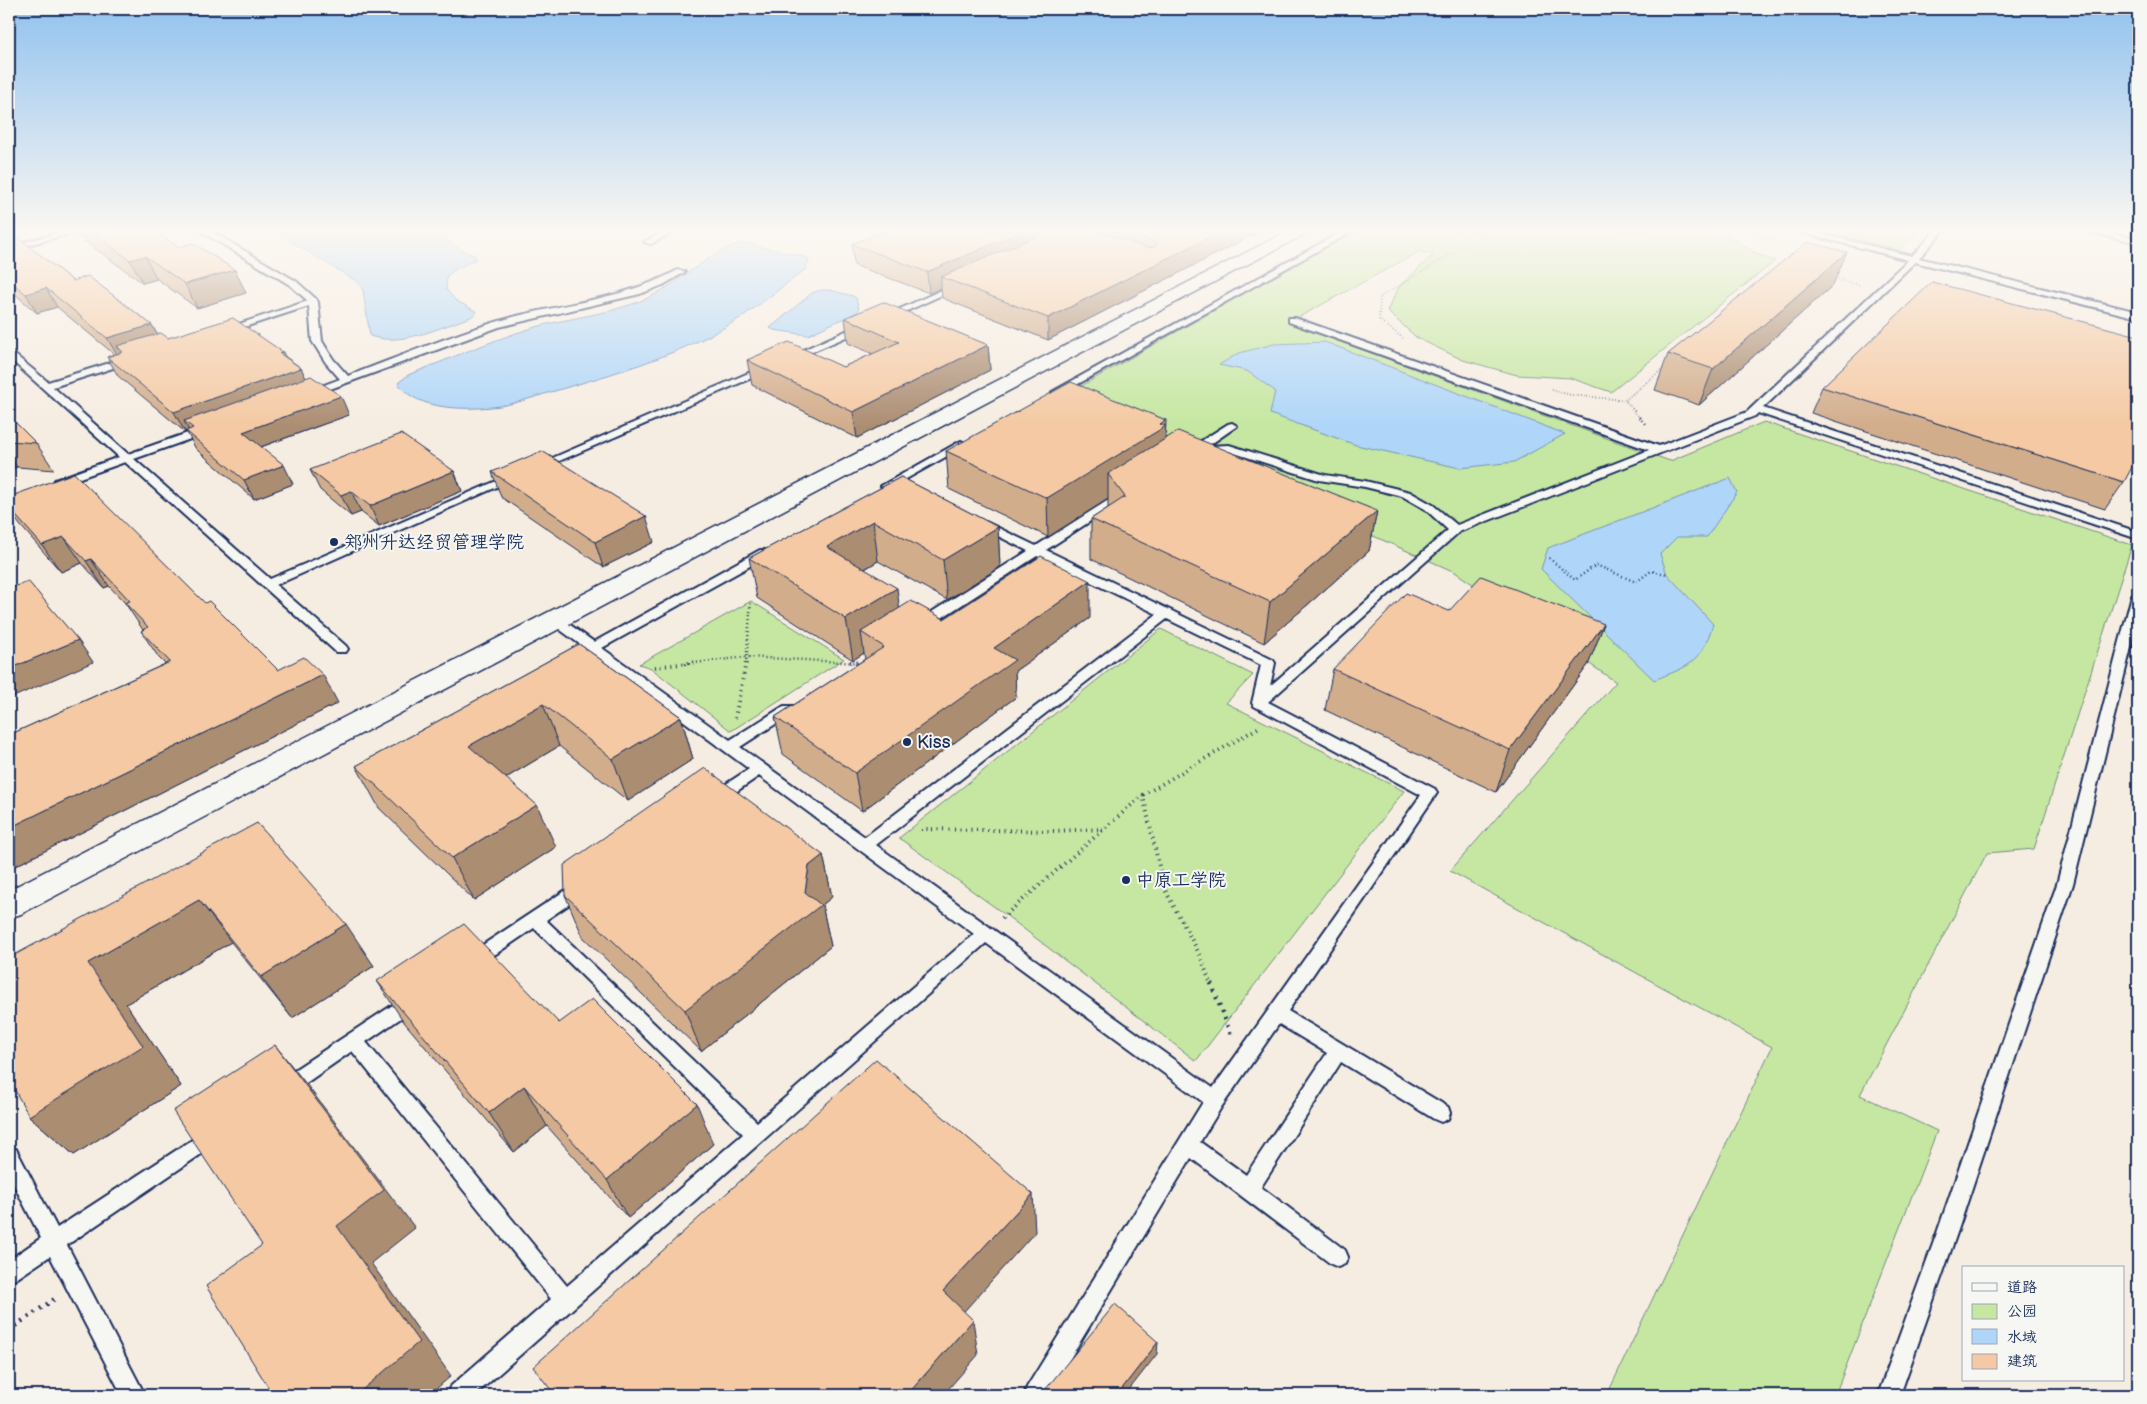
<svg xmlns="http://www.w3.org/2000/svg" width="2147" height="1404" font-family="'Balsamiq Sans','LXGW WenKai TC',sans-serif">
<rect width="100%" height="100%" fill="#f6ede2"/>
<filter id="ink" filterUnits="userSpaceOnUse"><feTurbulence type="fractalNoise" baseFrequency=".02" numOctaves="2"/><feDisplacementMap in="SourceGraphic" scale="10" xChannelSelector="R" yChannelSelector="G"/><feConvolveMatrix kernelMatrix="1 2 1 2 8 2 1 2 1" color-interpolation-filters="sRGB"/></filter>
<g filter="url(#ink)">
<!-- green -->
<path fill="#c5e7a1" stroke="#708b80" d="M1356,230H1715C1737,240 1752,254 1775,261L1611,392L1570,378L1517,375L1463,360L1417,338L1387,311L1399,287L1433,255L1420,251L1288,323L1670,461L1764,422L2132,545L2034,849L1987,853L1860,1095L1937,1131L1835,1395H1607L1772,1047L1450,871L1616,682L1455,572L1060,398Z
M1820,230H1920L1899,250Z
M751,601L844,659L731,731L651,668L639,664Z
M1161,629L1253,675L1226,703L1404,791L1196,1061L1007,916L899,838Z"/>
<!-- water -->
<path fill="#afd6f9" stroke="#7493bb" d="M272,230H440C449,242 460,251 474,255L476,259L456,269L447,276L446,289L455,300L477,312L471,317C441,327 401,347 370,336L363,290L356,281Z
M744,243L806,257L809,260L805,270C777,290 749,315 718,331C669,358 612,374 558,390C539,395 519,403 500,406C471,410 416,412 398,383L408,375C449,359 490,341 532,328C567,318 610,314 643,300C676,287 712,248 744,243Z
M821,290H830L853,296L856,298L859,310L857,312L808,335L774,330L770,328L812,293Z
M1325,342L1565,434L1514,462L1460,468L1356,445L1270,414L1275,391L1247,371L1219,365L1239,353L1274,344Z
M1730,478L1737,492L1707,537H1677L1660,554L1667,574L1713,624C1700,665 1691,665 1654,680L1541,569L1548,548Z"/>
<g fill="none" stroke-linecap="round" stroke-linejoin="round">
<!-- lane casing -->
<g stroke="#1b2f5e" stroke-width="4">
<path id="lane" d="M70,230H84L9,250V246Z
M199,230H209L296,281L316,299L318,302L322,341L333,359L348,376C404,355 460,331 517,316C574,302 626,298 678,270L685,272L663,285L640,294L499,327L311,396L306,393L308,391L340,379L326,363L312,341L309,306L229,332L226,333L221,330L308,301L290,285Z
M666,230H677L651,244L644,242Z
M1345,230H1355L1060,394L1057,395L1052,392Z
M1792,230H1806L1912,256L1936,230H1944L1919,258L2138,312V318L1915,262L1763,408L2138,532V539L1758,413L1755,416L1459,532L1268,702L1435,789L1437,793L1288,1011L1448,1107L1450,1113L1448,1119L1441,1122L1434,1119L1341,1062L1261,1187L1345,1250L1348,1257L1345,1264L1338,1267L1331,1264L1191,1158L1048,1395H1024L1027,1387L1203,1102L986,943L475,1395H447L450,1387L551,1299L352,1051L293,1092L286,1094L279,1092L277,1086L279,1080L405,997L411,994L417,997L420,1002L417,1007L366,1042L567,1286L743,1134L534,928L481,964L475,966L469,964L466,959L469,954L575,884L581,882L587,884L589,888L587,892L546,920L757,1122L974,934L759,776L721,802L716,803L711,802L709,798L711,794L749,769L551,623L549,620L551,617H559L594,642L760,550H768L770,553L768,556L602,648L730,740L784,706H794L796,709L794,712L740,747L865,837L1157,614L1037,556L926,628H916L915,625L916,622L1028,551L978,526L976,524L978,522H986L1036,546L1118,494H1126L1128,496L1126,498L1046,550L1273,660L1275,663L1270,686L1448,530L1425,509L1402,496L1365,487L1319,480L1228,451H1199L1191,455L1187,454L1186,452L1187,450L1228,424L1232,423L1237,426L1208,446L1229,445L1325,475L1365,481L1410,492L1433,505L1457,525L1649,450L1289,322V318H1295L1659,446L1747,412L1908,260ZM1167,619L1261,665L1252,703L1254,706L1421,795L1213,1088L876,845ZM1279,1024L1327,1053L1246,1175L1200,1142L1222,1106Z
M2081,230H2097L2138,239V243Z
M955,284L962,286L889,319L886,320L882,317Z
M864,323L868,326L867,328L795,359L792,360L787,357Z
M9,350L48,382L126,358H132V362L53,387L128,454L202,428H210L211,430L210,432L134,459L270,579L508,476H516L517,478L276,585L346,646L348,649L346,652H336L125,462L63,484H55L54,482L55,480L119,457L9,358Z
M767,365L770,366V370L543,468H535L534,466Z
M961,441L966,444L965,446L890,488L886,489L881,486Z
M2138,591V619L2073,884L1958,1230L1900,1395H1878L1938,1230L2057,884L2132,595Z
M212,1127L219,1130L222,1136L219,1142L67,1245L145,1395H122L50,1256L16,1279L9,1282V1260L41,1238L9,1175V1147L16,1149L57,1228Z"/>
</g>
<!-- street casing -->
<g stroke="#1b2f5e" stroke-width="3">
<path id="street" d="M1290,230H1310L1307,233L21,914L9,918V890Z"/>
</g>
<!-- path-far3 -->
<path stroke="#1b2f5e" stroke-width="2" stroke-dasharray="0.5 2.5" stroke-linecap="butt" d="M1735,230L1783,242
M1832,278L1860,285
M1403,338L1379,320L1380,297L1492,230
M1552,390L1571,395L1625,400
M1640,418L1625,400L1665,367"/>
<!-- path-far2 -->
<path stroke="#1b2f5e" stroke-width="2.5" stroke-dasharray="1 3" stroke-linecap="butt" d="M1639,417L1646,425
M1549,558L1575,580L1596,565L1636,582L1651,571L1667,574
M685,664L747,657L861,663
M746,664L751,601"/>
<!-- path-far1 -->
<path stroke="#1b2f5e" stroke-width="4" stroke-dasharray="1 4.5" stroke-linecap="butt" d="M850,662L861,663
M655,667L697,662
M735,718L746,662
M1143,795L1164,888L1200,955L1211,985
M921,829L1051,831L1103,829
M1002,918L1143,795L1261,726"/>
<!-- path -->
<path stroke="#1b2f5e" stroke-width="4.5" stroke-dasharray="2 5.5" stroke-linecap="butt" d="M1211,983L1231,1035
M9,1330L56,1298"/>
<!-- lane -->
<use href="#lane" fill="#f6f6f2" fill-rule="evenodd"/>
<!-- street -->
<use href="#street" fill="#f6f6f2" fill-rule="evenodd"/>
</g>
<!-- wall -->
<path fill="#d2ad8c" stroke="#1b2f5e" d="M75,230H153L178,247L235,270L246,293L197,308L157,279L143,283L79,237Z
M888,230H1263L1048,340L942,298L941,288L929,293L854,265L852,244Z
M9,231L73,281L152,325L157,334L168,338L286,357L301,368L306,378L349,415L261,447L293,484L254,499L196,449L186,431L185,432L118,376L107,357L114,354L57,307L37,313L9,289Z
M1833,285L1699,405L1655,390L1668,354Z
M845,318L988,345L990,370L857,438L752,385L747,360L843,367L873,354L848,343Z
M1822,387L2124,482L2105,509L1811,413Z
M9,416L36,443L54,470L17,467L9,470Z
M1165,439L1377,511L1369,551L1264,643L1091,559V519L1108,508V499L1048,537L949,489L946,451Z
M310,470L454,471L462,491L379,526L361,512L351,516L320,490Z
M492,472L654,542L603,567L501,497Z
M901,477L998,527L1000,567L947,600L878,561L865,569L899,608L944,619L1090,618L1015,671L1016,697L862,811L783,754L775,717L865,659L864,653L853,660L757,598L749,558Z
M9,497L205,603L278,670L338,703L9,869V735L165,664L159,658L141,631L143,630L125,603L109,586L104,588L82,563L61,572L20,525L9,510Z
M1604,624L1588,665L1496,792L1325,710L1333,669Z
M579,644L681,717L693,759L628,801L559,746L506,778L556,847L474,900L379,808L356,766Z
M257,823L374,966L292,1018L231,942L126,1004L181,1086L74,1155L29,1116Z
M823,855L832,897L822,905L831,946L701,1051L583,937L565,895Z
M377,981L559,1023L713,1144L628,1218L547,1126L514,1152L404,1022Z"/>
<!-- shaded-wall -->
<path fill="#ab8d72" stroke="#1b2f5e" d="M1026,230H1057L941,277V288L929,293L927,272Z
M1224,230H1263L1048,340V318Z
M1847,252L1833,285L1699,405L1713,369Z
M145,256L157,279L143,283L130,260Z
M235,270L246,293L197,308L185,284Z
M46,288L57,307L37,313L26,294Z
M152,325L162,344L117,346L123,357L119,358L107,338Z
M988,345L990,370L857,438L853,412Z
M283,352L292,371L279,353Z
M301,368L310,387L184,421L189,430L185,432L174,412Z
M341,396L349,415L252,450L243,432Z
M1166,420L1164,464L1108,474V499L1048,537L1047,498Z
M9,456L17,467L9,470Z
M284,465L293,484L254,499L244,480Z
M454,471L462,491L379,526L370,506Z
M351,491L361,512L351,516L341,495Z
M1377,511L1369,551L1264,643L1270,602Z
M646,516L654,542L603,567L595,542Z
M873,521L878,561L834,587L827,547Z
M998,527L1000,567L947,600L943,560Z
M64,537L82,563L61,572L42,545Z
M91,559L109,586L104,588L86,561Z
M1090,581V618L1015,671L1016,697L862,811L855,773L994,648Z
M897,588L902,629L861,632L864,653L853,660L846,619Z
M1604,624L1588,665L1496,792L1510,750Z
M78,640L93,662L9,699V669Z
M323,675L338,703L9,869V828Z
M543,704L559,746L489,788L469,746Z
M681,717L693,759L628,801L613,759Z
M537,805L556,847L474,900L452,858Z
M823,855L832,897L822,905L831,946L701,1051L685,1010L805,892L809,866Z
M199,900L231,942L126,1004L181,1086L74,1155L29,1116L88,963Z
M346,924L374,966L292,1018L261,977Z
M275,1045L307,1085L415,1228L371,1263L451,1376L429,1395H356Z
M524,1086L547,1126L514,1152L489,1113Z
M697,1104L713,1144L628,1218L607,1180Z
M1033,1194L1035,1232L950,1327L943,1291Z
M973,1320L978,1355L943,1395H907Z
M1158,1342L1157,1354L1125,1395H1117Z"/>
<!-- building -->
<path fill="#f4c9a3" stroke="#1b2f5e" d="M88,230H153L178,247L193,243L235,270L185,284L145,256L130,260Z
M888,230H1026L927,272L852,244Z
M1051,230H1095L1148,248L1156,246L1158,243L1120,230H1224L1048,318L941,277Z
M9,231H10L73,281L88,276L152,325L107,338L46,288L26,294L9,280Z
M1807,242L1847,252L1713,369L1668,354Z
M1932,282L2138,336V456L2124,482L1822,387Z
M883,302L988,345L853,412L747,360L789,342L843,367L899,342L845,318Z
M233,318L283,352L279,353L301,368L174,412L107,357L123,352L117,346L161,333L168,338Z
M311,376L341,396L243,432L284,465L244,480L186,431L193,428L184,421Z
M1071,382L1166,420L1160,424L1166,426L1047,498L946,451Z
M9,416L36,443L9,441Z
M1178,431L1377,511L1270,602L1091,519L1125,497L1108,474Z
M401,434L454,471L370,506L351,491L341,495L310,470Z
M542,451L646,516L595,542L492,472Z
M74,473L205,603L209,601L278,670L304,657L323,675L9,828V735L170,662L141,631L148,627L125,603L130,601L91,559L86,561L64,537L42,545L9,508V497Z
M901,477L998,527L943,560L873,521L827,547L897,588L846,619L749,558Z
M1041,556L1090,581L994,648L1015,660L855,773L775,717L884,647L861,632L911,601L944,619Z
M1481,576L1604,624L1510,750L1333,669L1406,593L1449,611Z
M28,581L78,640L9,669V589Z
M579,644L681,717L613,759L543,704L469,746L537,805L452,858L356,766Z
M705,768L823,855L809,866L805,892L821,905L685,1010L565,895L564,865Z
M257,823L346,924L261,977L199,900L88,963L143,1046L29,1116L9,1080V958Z
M464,924L559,1023L592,999L697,1104L607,1180L524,1086L489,1113L377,981Z
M275,1045L384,1190L337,1226L419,1342L356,1395H273L206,1286L262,1245L173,1111Z
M876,1059L1033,1194L943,1291L973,1320L907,1395H555L533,1367Z
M1115,1304L1158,1342L1117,1395H1041Z"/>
</g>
<!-- sky -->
<linearGradient id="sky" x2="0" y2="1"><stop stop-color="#91c2ef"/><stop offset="0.54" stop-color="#fbf7f2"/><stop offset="1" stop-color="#fbf7f2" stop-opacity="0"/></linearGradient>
<rect width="2147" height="427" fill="url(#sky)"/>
<!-- markers -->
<g fill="#1b2f5e" stroke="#f6f6f2" stroke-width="2">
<circle cx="334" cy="542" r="5"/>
<circle cx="907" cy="742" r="5"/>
<circle cx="1126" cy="880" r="5"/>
</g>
<g text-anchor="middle" stroke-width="4" stroke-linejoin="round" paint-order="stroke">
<!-- poi labels -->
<g font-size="18" fill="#1b2f5e" stroke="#f6f6f2" text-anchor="start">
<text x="344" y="548">郑州升达经贸管理学院</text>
<text x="917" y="748">Kiss</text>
<text x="1136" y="886">中原工学院</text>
</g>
</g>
<!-- margin -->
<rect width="2147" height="1404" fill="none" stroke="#f6f6f2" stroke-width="30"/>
<rect x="15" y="15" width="2117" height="1374" fill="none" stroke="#1b2f5e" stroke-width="2" filter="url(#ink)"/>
<!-- legend -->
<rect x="1962" y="1266" width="162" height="115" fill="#f6f6f2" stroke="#9ea6b7"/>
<rect x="1972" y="1283" width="25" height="8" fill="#f6f6f2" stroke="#9ea6b7"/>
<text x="2007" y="1292" font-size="15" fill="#1b2f5e">道路</text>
<rect x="1972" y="1304" width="25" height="15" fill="#c5e7a1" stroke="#9ea6b7"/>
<text x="2007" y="1316" font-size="15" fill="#1b2f5e">公园</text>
<rect x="1972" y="1329" width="25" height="15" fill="#afd6f9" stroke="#9ea6b7"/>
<text x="2007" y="1342" font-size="15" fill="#1b2f5e">水域</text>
<rect x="1972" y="1354" width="25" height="15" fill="#f4c9a3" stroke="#9ea6b7"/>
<text x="2007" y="1366" font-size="15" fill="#1b2f5e">建筑</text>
</svg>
